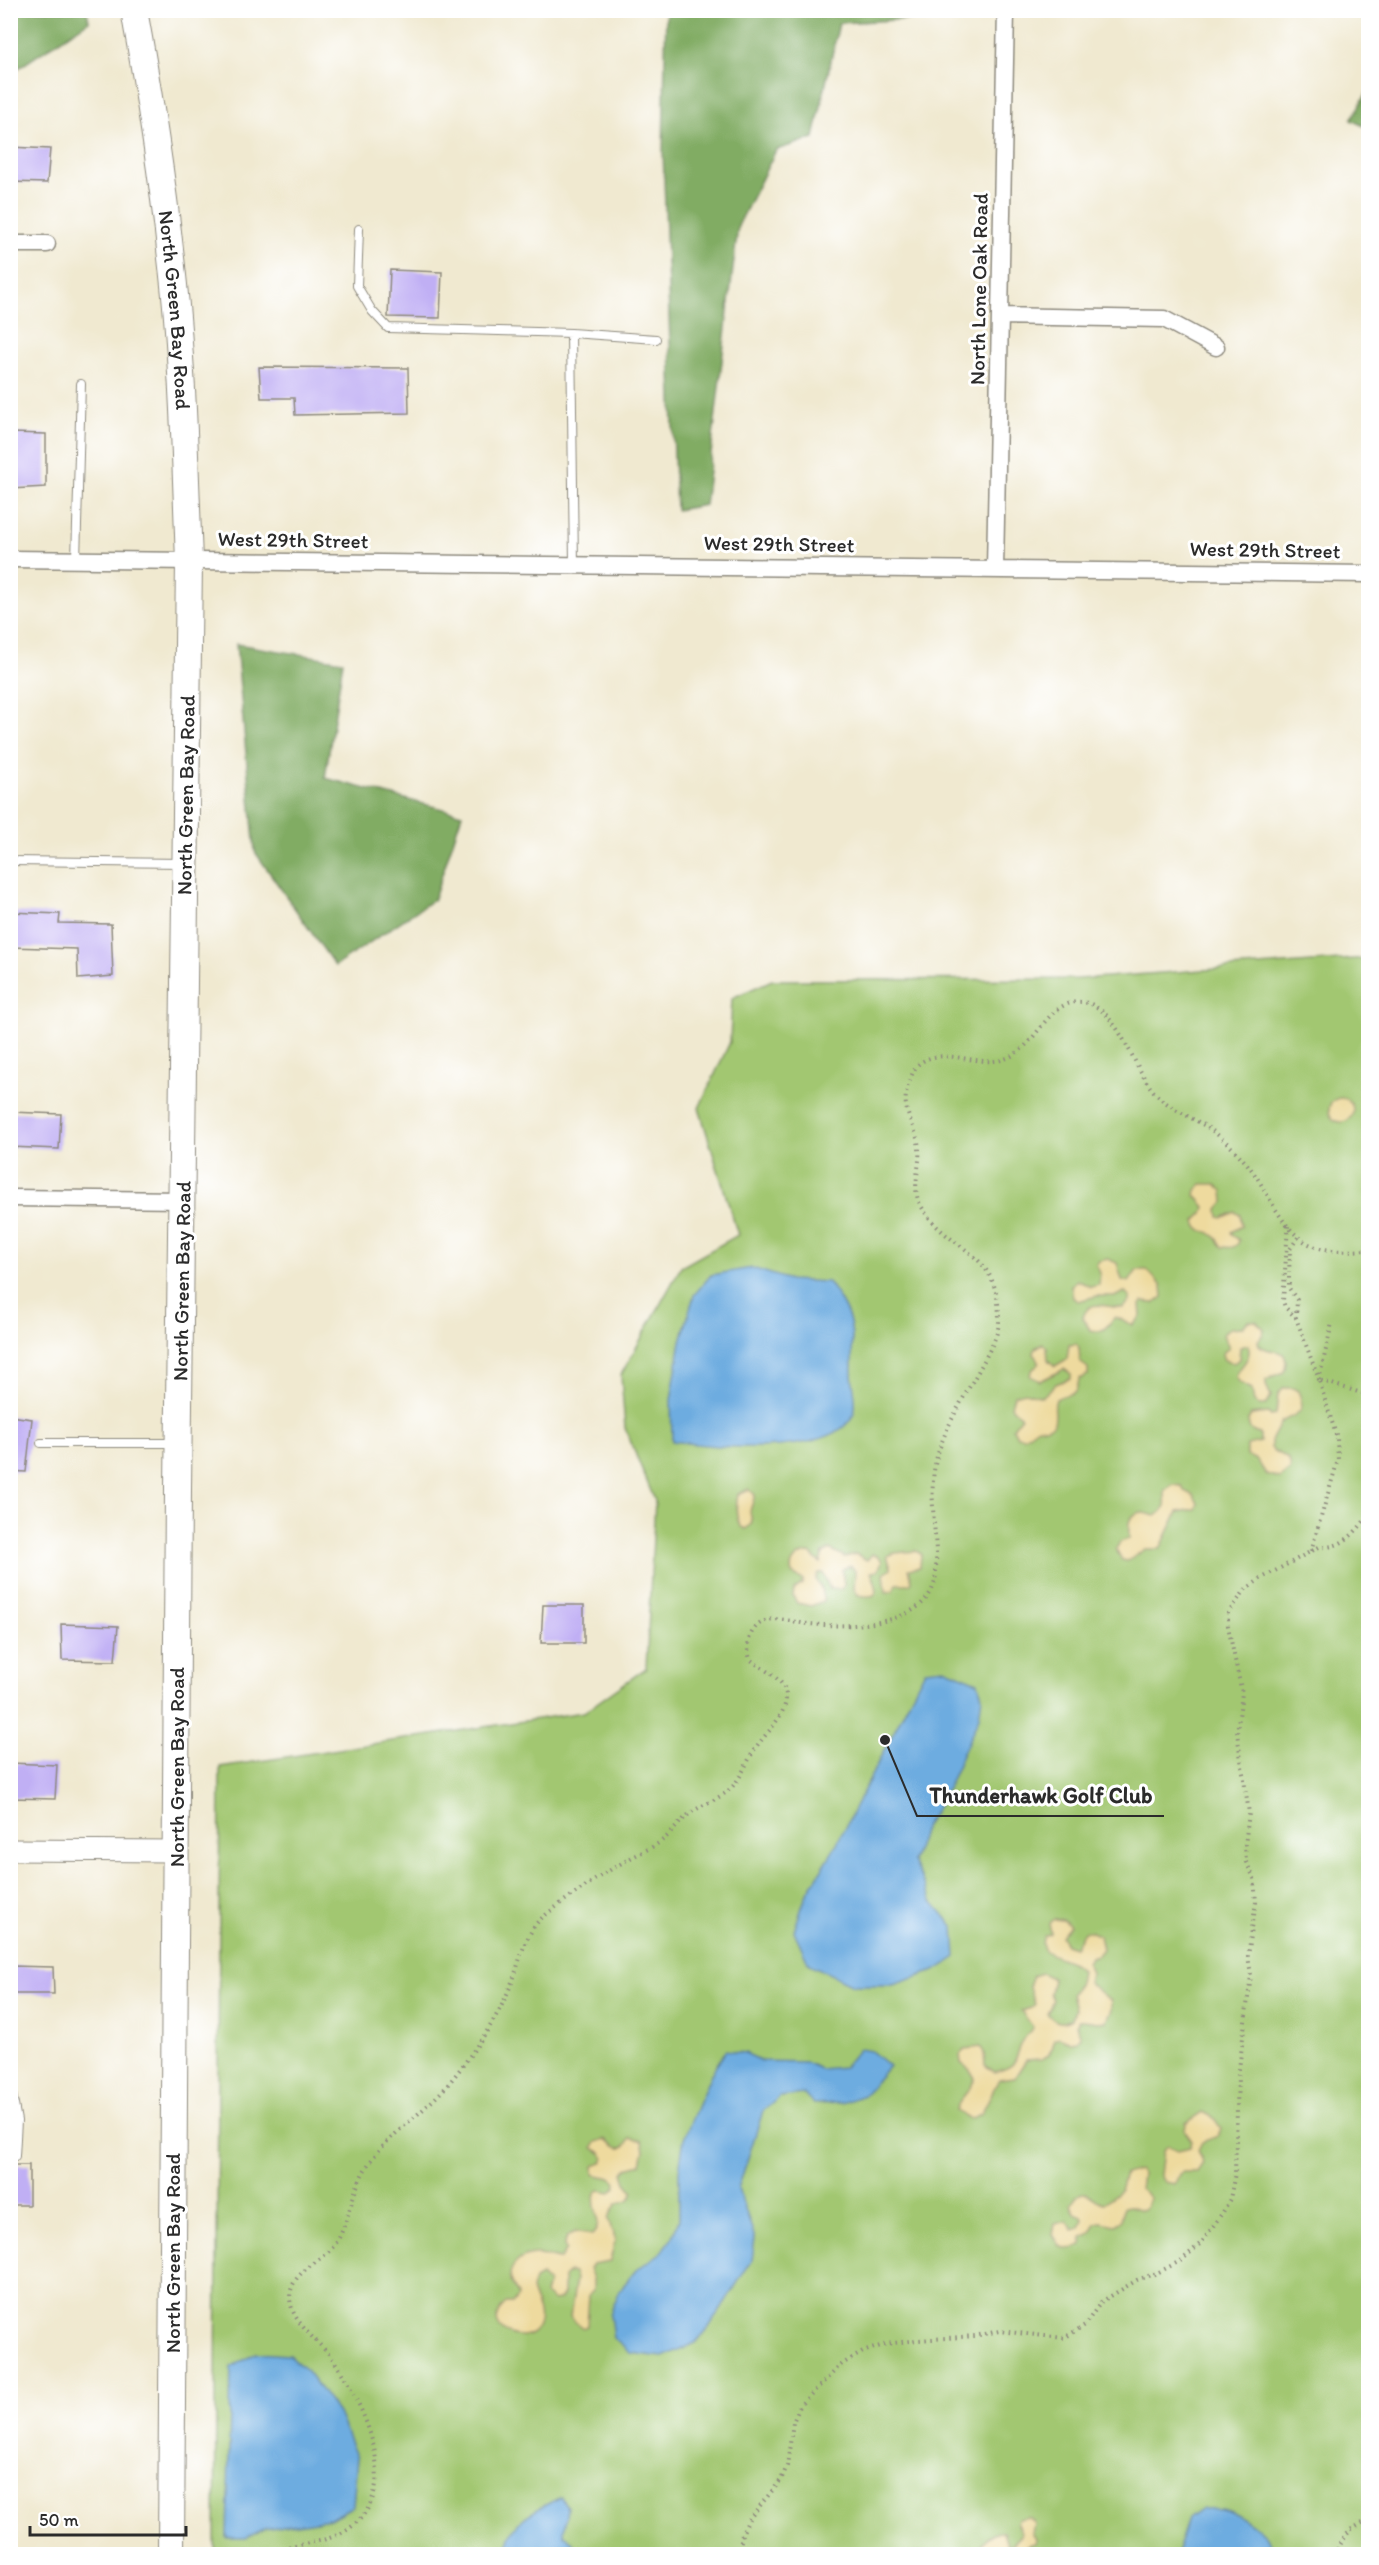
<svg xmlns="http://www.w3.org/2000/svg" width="1379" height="2565" font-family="Itim,sans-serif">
<rect width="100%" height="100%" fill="#fff"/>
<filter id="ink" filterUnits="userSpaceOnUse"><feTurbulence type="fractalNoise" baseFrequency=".0167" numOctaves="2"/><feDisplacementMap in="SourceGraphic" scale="12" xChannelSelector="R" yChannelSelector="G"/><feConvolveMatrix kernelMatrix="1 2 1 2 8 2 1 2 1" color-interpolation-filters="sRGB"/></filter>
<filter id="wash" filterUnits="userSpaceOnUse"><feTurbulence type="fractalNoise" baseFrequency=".008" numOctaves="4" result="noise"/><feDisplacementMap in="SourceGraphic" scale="24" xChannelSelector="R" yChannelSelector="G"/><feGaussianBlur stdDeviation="1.35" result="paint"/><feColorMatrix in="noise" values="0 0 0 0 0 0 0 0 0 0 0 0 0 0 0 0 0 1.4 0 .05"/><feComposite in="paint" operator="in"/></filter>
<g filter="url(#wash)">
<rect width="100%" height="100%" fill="#f0e9d0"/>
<!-- green -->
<path fill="#a2c771" stroke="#66794e" stroke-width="1.5" d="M1368,958V2554H215L220,1767L584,1712L646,1668L655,1501L625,1428L621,1375L681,1267L738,1235L699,1108L730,1042L732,998L772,980L1079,979Z"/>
<!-- forest -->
<path fill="#81ac63" stroke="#566c47" stroke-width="1.5" d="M11,10L87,11L89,21L11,73Z
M951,11V17L839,23L814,138L776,150L738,226L705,505L676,510L663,151L666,11Z
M1368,91V128L1351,120Z
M236,644L343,661L325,778L462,814L434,899L335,966L255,852Z"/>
<!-- sand -->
<path fill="#eeda9e" stroke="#8c8264" stroke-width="1.5" d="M1329 1110a12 12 0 1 1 24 0a12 12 0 1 1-24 0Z
M1202,1184H1215L1223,1191L1224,1202L1218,1209L1219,1217L1222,1218L1235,1212L1240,1215L1242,1226L1231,1232L1232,1235L1239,1240C1238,1248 1230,1248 1223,1247C1220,1243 1217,1237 1213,1235C1205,1228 1198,1235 1195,1221L1203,1213L1205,1207L1195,1195L1196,1190Z
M1108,1259L1117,1263L1122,1280L1129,1282L1137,1270H1147L1162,1286L1163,1297L1155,1303L1142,1302L1140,1305L1141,1316L1133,1325L1115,1317C1106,1326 1105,1334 1090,1330L1083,1318C1088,1297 1108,1308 1123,1308L1130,1301V1297L1125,1292L1116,1296H1097L1078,1301L1073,1298L1071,1286L1077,1280L1091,1287L1099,1285L1100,1273L1096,1265L1099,1261Z
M1248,1321H1256L1264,1329L1263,1334L1258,1341L1259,1345C1270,1356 1293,1344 1284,1372L1266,1380V1385L1271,1396L1266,1405H1259L1254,1402L1252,1389L1240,1383L1236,1377C1239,1365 1253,1360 1248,1345L1240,1347L1239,1359L1234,1363L1224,1360L1222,1354L1229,1347L1223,1335C1228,1326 1233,1328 1243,1327Z
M1043,1344L1047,1348L1048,1360L1055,1366L1067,1359L1069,1345L1076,1344L1079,1348L1080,1362L1088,1368V1375L1079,1379C1076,1400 1070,1390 1056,1399C1052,1408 1058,1416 1053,1425L1046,1428L1038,1427L1024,1437L1017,1436L1013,1428L1021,1417L1011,1406L1014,1395L1025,1392L1042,1397L1056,1384L1071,1378V1374L1064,1369L1040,1381L1030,1376L1031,1371L1039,1364L1034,1354L1035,1348Z
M1284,1388H1293L1298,1391C1308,1414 1297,1413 1281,1422L1271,1441V1448C1280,1457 1293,1454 1290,1471L1280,1478L1266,1474L1257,1460L1247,1456V1445L1260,1442V1434C1251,1432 1249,1430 1248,1420L1251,1415L1268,1413L1271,1416L1276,1414L1278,1394Z
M1173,1485L1182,1486L1184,1491L1193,1495L1198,1503L1196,1509L1178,1512L1160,1549H1145L1128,1561L1122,1560L1116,1549L1120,1542L1129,1539C1129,1526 1125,1517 1141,1512L1156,1516C1170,1506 1164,1505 1165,1491Z
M749,1489L755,1495L750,1511L752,1523L746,1529L741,1527C735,1519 736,1503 738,1494Z
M830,1549L845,1557L856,1554L867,1560L872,1554L878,1556L882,1561L878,1571L871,1572C876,1585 885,1601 858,1595L854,1589L855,1571L851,1566L842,1569L844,1586L841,1589H830L823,1573H818L816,1580L823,1591V1601L811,1606L797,1603L793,1596L794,1590L802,1584L803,1580L792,1574C788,1562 799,1553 810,1553L820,1563L823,1553Z
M916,1551L921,1554L920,1567L909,1569L912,1581L910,1584H897L893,1591L886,1592L884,1573L891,1568L887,1556L895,1553Z
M1054,1919L1063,1920L1070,1925L1061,1936L1066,1944L1075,1947L1084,1931H1090L1099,1936L1102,1949L1097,1955L1091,1957L1087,1962L1091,1973L1088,1982L1111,2001V2012L1107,2021C1096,2024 1089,2019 1079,2020L1076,2025L1081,2036L1078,2041L1071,2042L1059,2037L1054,2039L1049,2055L1042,2059L1026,2060L1015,2077L999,2079L981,2114L970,2119L956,2111C959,2097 971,2091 975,2078L970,2070L961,2063L960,2055L964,2049L981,2047L984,2053L985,2065L995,2072C1019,2066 1013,2061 1022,2043C1024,2037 1030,2032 1033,2027L1021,2011L1031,2008L1035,2004L1029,1987L1033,1976L1042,1973L1053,1979L1050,1993L1053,2000L1047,2014C1056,2022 1061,2025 1072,2019L1075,2008L1071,1994L1079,1983L1081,1970C1071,1955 1034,1959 1044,1936L1051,1933L1049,1923Z
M1203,2112L1213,2117L1221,2128L1218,2136L1202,2142L1198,2150L1203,2163L1197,2172H1183L1179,2174L1175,2184L1164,2182L1160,2175L1163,2150L1168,2146L1178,2150L1190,2147L1192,2141L1185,2131L1186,2123Z
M630,2138L642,2141L644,2150L641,2164L627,2168L623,2173L626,2183L633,2191C632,2201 626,2201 617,2203L608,2218L615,2241L610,2261L592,2264L589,2269L593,2278V2291L589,2295L587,2326L582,2328L570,2317L576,2279L574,2273L569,2272L564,2277V2294L561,2299L554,2301L545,2294L548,2283L541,2276L534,2280L531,2289C533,2300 542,2311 539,2322C533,2351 475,2330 506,2303H513L518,2296C517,2289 511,2286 510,2279C509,2265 522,2255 535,2255C543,2254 551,2258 560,2259L566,2250L564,2246L567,2237L575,2232L592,2235C605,2223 591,2208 595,2193L599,2190L611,2192L616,2187C614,2174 604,2178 594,2174V2166L602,2163L604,2158L602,2153L593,2148L596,2142L605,2139C617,2146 620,2156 630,2138Z
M1138,2170L1142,2174L1140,2189L1150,2198L1146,2208L1141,2210L1130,2206L1124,2207L1121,2221L1115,2225L1101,2222L1096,2223L1091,2233L1081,2238L1082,2244C1075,2250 1068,2250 1060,2246L1053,2235L1055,2224L1067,2221L1073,2230L1080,2228L1083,2219L1082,2216L1075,2213L1071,2205C1084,2181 1090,2200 1104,2203L1120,2190L1125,2174Z
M1028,2517L1034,2523L1032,2533L1036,2539L1035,2543L1027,2545L1023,2553L984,2554L981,2552L980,2546C984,2539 995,2531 1003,2532L1007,2545L1010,2546L1022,2533L1017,2522L1019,2519Z"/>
<!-- water -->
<path fill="#6dace0" stroke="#4c6c86" stroke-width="1.5" d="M752,1268L790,1280L828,1282C856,1320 852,1327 852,1372C852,1383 858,1402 854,1413C835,1459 712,1447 672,1441L671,1400L681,1341L694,1295L711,1275Z
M944,1668L978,1682L982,1696L979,1717L943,1798L925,1826L913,1861L932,1901L954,1927L956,1957L935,1971L893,1985H853L809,1964L794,1931L806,1895L833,1851L925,1670Z
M859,2049L871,2051L889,2066L864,2095L841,2103L814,2104L804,2094L780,2097L763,2111L738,2189L755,2238L752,2260L708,2329L695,2343L663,2357L630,2353L613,2338L610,2314L620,2290L636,2270L662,2252L673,2237L679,2219V2171L684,2138L711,2074L726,2050L745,2053L762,2061L805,2062L820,2069L844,2067Z
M256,2353L289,2355L308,2372L338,2413L357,2458L353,2506L330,2519L264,2529L246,2538H227L231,2367Z
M561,2497L567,2507L564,2533L582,2554H506C510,2518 531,2513 561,2497Z
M1202,2509C1208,2509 1216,2508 1222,2509C1239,2513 1273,2535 1274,2554H1176L1188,2519Z"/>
<g id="blocks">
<!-- building -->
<path fill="#c0aff4" d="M10,147L50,149L47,183L10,182Z
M390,270L442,272L440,318L388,317Z
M259,367L408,368L409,413L295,415L294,398H261Z
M11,433L46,434V487L10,489Z
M10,912L60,914L59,923L111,924L113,976L78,979L77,949L10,947Z
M10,1112L61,1114L59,1149L10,1147Z
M10,1416L32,1419L26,1472L10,1471Z
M543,1605H584V1643H541Z
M61,1624L118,1626L115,1661L62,1660Z
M10,1763L57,1765L55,1799L10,1798Z
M10,1966L53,1967L54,1994H10Z
M10,2165H29V2205H10Z"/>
</g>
</g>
<g filter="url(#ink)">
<use href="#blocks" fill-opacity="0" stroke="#8e8a7e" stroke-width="1.5"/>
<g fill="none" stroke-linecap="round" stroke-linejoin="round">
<!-- service casing -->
<g stroke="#8e8a7e" stroke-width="10">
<path id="service" d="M359,229L357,286L372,311L388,328L571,333L574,565
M571,333L656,339
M76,560L81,384
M10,861L184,863
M41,1443H176
M10,2083L17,2121L15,2156"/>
</g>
<!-- minor casing -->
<g stroke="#8e8a7e" stroke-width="19">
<path id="minor" d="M10,244H47
M1001,316L1164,319L1216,347
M10,559L1368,574
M995,569L1006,10
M10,1198L183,1200"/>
</g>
<!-- tertiary casing -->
<g stroke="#8e8a7e" stroke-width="23">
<path id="tertiary" d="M10,1850L176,1851"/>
</g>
<!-- primary casing -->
<g stroke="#8e8a7e" stroke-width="28">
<g id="primary">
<path id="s1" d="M134,10C149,92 162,175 171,258C183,358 185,460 189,561L178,1489L171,2554"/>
</g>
</g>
<!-- path -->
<path stroke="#8e8a7e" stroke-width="4" stroke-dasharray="1.5 4.5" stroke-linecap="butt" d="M1288,1226L1283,1301L1285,1307L1296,1318L1319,1380
M1296,1318L1297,1300L1289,1288V1275L1290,1249L1299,1236
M1319,1380L1332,1323
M1311,1551L1338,1460L1337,1438L1319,1380L1368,1395
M272,2554C297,2541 328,2545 351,2527C404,2487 363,2405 335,2362C321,2341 281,2318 292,2287C300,2266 328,2259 338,2240C351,2214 353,2185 370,2162C390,2134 420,2115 444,2089C459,2072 474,2050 487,2031C498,2014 507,1996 514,1977C519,1962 523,1945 531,1932C538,1918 549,1913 561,1903C583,1888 604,1873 627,1860C639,1853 653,1848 664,1839C675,1830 682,1818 695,1810C706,1803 721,1798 731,1788C744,1775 748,1756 760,1742C770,1729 791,1709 785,1690C780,1676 761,1669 750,1659C745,1644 750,1625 768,1620C781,1617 796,1623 809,1624C851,1628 934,1627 936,1572C938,1533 926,1491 938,1453C948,1421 969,1389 985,1359C991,1347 999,1334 999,1320C999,1245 948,1255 920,1204C911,1188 921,1167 919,1149C917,1123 898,1113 909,1082C911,1077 914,1068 919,1064C940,1046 976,1066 1001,1060C1036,1052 1042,1006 1076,1002C1116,998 1132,1068 1155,1093C1169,1108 1189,1116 1207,1127C1222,1137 1236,1151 1248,1165C1267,1188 1279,1227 1307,1243C1325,1253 1349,1251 1368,1250
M739,2554L742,2534L749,2519L781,2480L787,2466L793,2422L801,2404L842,2364L863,2352L886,2344L918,2340L975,2336L999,2331L1064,2338L1085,2325L1101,2302L1137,2280L1157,2273L1182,2260L1202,2242L1223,2212L1230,2199L1235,2173L1238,2077L1251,1975L1248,1956L1256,1902L1254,1878L1246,1862L1245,1845L1249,1813L1237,1733L1242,1693L1228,1626V1613L1246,1589L1262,1578L1319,1547C1342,1549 1356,1532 1368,1516
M1334,2554L1350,2530L1368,2520"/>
<!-- service -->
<use href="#service" stroke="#fff" stroke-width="8"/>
<!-- minor -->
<use href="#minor" stroke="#fff" stroke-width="16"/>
<!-- tertiary -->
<use href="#tertiary" stroke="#fff" stroke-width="21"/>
<!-- primary -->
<use href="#primary" stroke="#fff" stroke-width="26"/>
</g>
</g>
<g text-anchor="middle" stroke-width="6" stroke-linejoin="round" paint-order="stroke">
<!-- street labels -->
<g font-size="21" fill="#2b2b2b" stroke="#fff">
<text transform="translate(979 289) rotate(-89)" y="7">North Lone Oak Road</text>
<text dy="7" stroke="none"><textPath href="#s1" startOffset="303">North Green Bay Road</textPath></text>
<text transform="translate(293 540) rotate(1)" y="7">West 29th Street</text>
<text transform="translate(779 544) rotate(1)" y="7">West 29th Street</text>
<text transform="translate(1265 550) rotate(1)" y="7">West 29th Street</text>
<text transform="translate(186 795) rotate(-89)" y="7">North Green Bay Road</text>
<text transform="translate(182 1281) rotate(-89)" y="7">North Green Bay Road</text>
<text transform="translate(177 1767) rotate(-90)" y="7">North Green Bay Road</text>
<text transform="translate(173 2253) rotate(-90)" y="7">North Green Bay Road</text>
</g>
</g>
<!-- callouts -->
<path fill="none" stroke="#2b2b2b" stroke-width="2" d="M885 1740L917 1816H1164"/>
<circle fill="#2b2b2b" stroke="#fff" stroke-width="2" cx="885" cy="1740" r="6"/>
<g font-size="22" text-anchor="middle" font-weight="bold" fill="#2b2b2b" stroke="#fff" stroke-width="6" stroke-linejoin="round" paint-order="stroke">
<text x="1041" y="1803">Thunderhawk Golf Club</text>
</g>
<!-- margin -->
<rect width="1379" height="2565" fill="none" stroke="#fff" stroke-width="36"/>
<!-- scale -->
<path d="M30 2526v9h156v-9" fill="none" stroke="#2b2b2b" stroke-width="3"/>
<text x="39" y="2526" font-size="18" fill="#2b2b2b" stroke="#ffffff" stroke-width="4.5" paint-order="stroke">50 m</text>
</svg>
